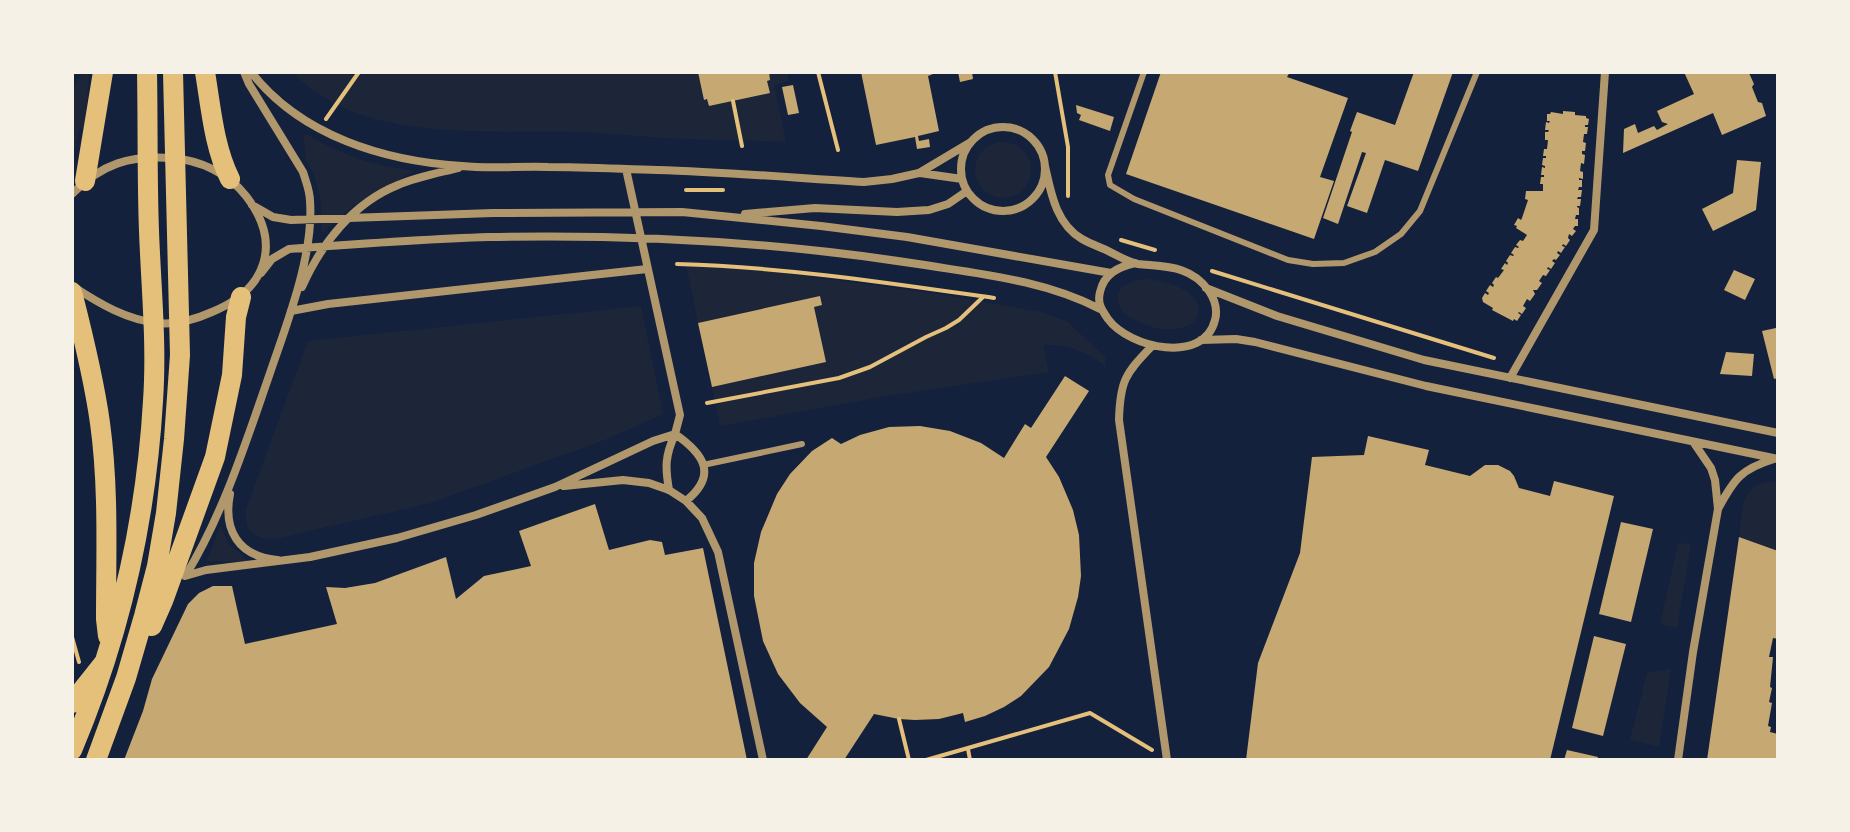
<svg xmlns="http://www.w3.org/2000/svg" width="1850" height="832" font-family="Roboto,sans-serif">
<rect width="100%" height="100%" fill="#14213d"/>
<!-- green -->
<path fill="#1d2539" d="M83,72H89L85,128H80L72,159V90Z
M292,72H788L789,81L774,85L786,142C745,140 704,140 664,138C635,136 606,133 578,132C485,129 363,145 292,72Z
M303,135H308C341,155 375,166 414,171L353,206L322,233L321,201L314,175L306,159Z
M975 170a28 28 0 1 1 56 0a28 28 0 1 1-56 0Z
M685,260L938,294L1041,312L1068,322L1105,357L1106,367C1088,352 1067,343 1043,345L1049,372L887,396L720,426L712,387L826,362L814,307L822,305L820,297L698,323Z
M1148,279C1231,290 1201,350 1139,322C1132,319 1123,314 1120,307C1110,286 1133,280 1148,279Z
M641,306L663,414L607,439L431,503L274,539C252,538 244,532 246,509L308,341Z
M1771,481L1778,482V551L1739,537C1743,510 1739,486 1771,481Z
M220,526L229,544L250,562L207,561Z
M1691,543L1677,628L1660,624L1678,544Z
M1671,669L1659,747L1630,740L1647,673Z"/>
<!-- building -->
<path fill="#c6a872" d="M698,72H769L770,80L767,81L770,93L709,106L707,99L704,100Z
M861,72H938L928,76L939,131L918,136L919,141L929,139L930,147L917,149L915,137L876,145Z
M958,72H962V74L972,72L973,79L960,82Z
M1161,72H1290L1287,77L1348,98L1320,177L1334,181L1314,239L1126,174Z
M1414,72H1453L1418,171L1385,160L1367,213L1347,206L1366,153L1362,152L1338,224L1323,218L1352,132L1350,131L1357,112L1395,125Z
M1684,72L1749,73L1754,84L1752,87L1758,102L1762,103L1766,116L1722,135L1713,113L1623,153L1624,129L1635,124L1638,133L1654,126L1657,130L1668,124L1662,122L1657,111L1694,94Z
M793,85L799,113L788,115L782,87Z
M1076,105L1114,117L1110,131L1079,120L1081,115L1077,113Z
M1563,111L1575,112V115L1586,116V118L1589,119L1588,125H1585V127H1588L1587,134H1584L1583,142L1586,143L1585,151H1582V154L1585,155L1584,164L1581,163L1580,171L1583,172V179L1579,178V180H1582V187H1579L1578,190H1582L1581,197H1578L1577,199H1581L1580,206H1577V207L1579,208V215H1576L1575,219H1578V226H1575L1573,229L1576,231L1572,236L1569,234L1568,238L1570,240L1566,246L1563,244L1562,246L1565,247L1561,253L1558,251L1557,253L1560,255L1556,260L1554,259L1552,261L1555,263L1551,269L1548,267L1547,269L1550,270L1546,276L1543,275L1539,281L1542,283L1537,290H1533L1535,294L1530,301L1527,299L1523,306L1526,308L1522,314L1519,312L1518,313L1521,315L1517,321L1514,319L1513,321L1492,310L1493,308L1483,302L1482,298L1485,293L1488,295L1489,293L1486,291L1490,285L1493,287L1494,285L1492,283L1496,277L1498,278L1504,270L1501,269L1505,263L1507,265L1508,263L1506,261L1510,255L1513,256L1514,255L1511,253L1515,247L1518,248L1519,247L1516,245L1520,240L1523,241L1527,235L1516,228L1517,226L1514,225L1518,218L1521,220L1522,218L1528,200L1525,199L1526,191H1543V184H1540L1541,177H1544V175H1541L1542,167L1545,168V166L1542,165L1543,158H1546V156H1543L1544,149H1547L1548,140H1545V132H1548L1549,130H1545L1546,122L1549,123L1550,121H1547V114H1550L1551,112L1563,114Z
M1737,160L1761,162L1756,210L1713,231L1702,209L1733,193Z
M1734,270L1755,279L1745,300L1724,290Z
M820,296L822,305L814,307L826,362L712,387L698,323Z
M1776,328L1778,336V378L1774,379L1762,331Z
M1726,352L1754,354L1752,376L1720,374Z
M1065,376L1089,391L1046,457L1059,477L1073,510L1079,535L1081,576L1078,597L1069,629L1049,667L1021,696L1004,707L985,716L965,722L963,713L939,719L915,720L899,719L874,714L844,760H806L827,727L800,703L778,674L763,641L754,596V563L761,532L777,494L790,474L812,451L832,438L841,444L860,435L889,427L920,426L950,431L981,443L1004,458L1025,424L1031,428Z
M1368,436L1429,450L1425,465L1470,476L1485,465H1498L1510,471L1514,476L1519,488L1550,496L1554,481L1614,496L1550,760H1246L1258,663L1300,553L1312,457L1364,455Z
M595,504L609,550L650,540L662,542L665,555L703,548L747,760H124L143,711L152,679L188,604L199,593L213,586H232L245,644L337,624L326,587L345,588L375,583L446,557L456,599L484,576L531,566L519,531Z
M1621,522L1653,529L1631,622L1599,614Z
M1739,537L1778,551V639L1773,638L1769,657H1773L1770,687L1772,688L1769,702L1772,703L1768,726L1771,727L1770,732L1778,734V760H1707Z
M1594,636L1626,644L1603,736L1572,728Z
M1567,750L1598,757L1597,760H1564Z"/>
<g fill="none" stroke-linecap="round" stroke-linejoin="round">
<!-- path -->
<path stroke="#e5c07b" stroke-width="4" d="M818,72L838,150
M1055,72L1068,147V196
M733,101L742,146
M326,119L359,72
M686,190H723
M1121,240L1155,250
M677,264C784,267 889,283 994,298
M1212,271L1494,358
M707,403L839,378L870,367L926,337L946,328L959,320L983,297
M72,637L79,662
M899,719L909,760
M968,749L970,760
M926,760L1090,713L1152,750"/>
<!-- service -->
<path stroke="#b1986c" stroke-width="6" d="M1144,72L1108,175L1110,185L1134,199L1288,260L1313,264L1344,263L1375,252L1401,234L1420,211L1477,72
M703,465L802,444"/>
<!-- minor -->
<path stroke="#b1986c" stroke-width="8" d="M251,72C301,136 384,161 462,166C490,169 519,166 548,167C584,167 621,169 657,170C726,172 796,178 864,182L892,179L919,173L971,142
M961 169a42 42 0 1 1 84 0a42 42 0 1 1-84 0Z
M1045,166C1051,193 1056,224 1082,239C1089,243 1097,246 1104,249C1115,254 1127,262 1138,264C1165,267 1191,265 1209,291C1215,300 1218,309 1215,320C1204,365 1129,348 1108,319C1102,310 1097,304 1100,292C1104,274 1118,267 1135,263
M920,173L962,179
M72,194C101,164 130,155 171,158C200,160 228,173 246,196C283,244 266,290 212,312C194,320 177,325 158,323C127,320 100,304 74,287
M252,205L273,217L291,220L493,213L682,212L821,226L907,237L1111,273
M745,214L815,208L897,212L929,210L948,204L967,191
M261,273L272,259L289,249C356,244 423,239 489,237C633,234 777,242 918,264C980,274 1044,280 1100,309
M302,287C321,244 353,203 398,185C417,177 438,173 458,168
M1206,288L1277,316L1424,360L1778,433
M291,311L328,304L647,269
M1201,340L1236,339L1255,342L1426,386L1778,459
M1152,346C1125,374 1120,381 1119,420L1167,760
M1510,378L1594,230L1605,72
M564,486L623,480L649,483L669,490L686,501L702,518L718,552L763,760
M669,490C665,467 665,456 675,434C704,454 718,475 686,501
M230,494C223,530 238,556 277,560
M1718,509C1734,479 1741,469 1774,459
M186,575C224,512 246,442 270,373C287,323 314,255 310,201C310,191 306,182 303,172L249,84L244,72
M185,576L206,570L310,557L397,538L476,515L555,487L653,441L675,434L680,415L626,169
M1678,760L1693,652L1718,509L1715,480L1711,468L1694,443"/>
<!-- primary -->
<path stroke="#e5c07b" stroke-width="20" d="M205,72C211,108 214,147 230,179
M85,181L103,72
M72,292C83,335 94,379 100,423C109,488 106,554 106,619L108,636
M152,626L163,601L215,457L232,375L236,317L241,297
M72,750C119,639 146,521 153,401C157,344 151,287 149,231C147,178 148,125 147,72
M96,760L126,678L144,616L157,566L166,513L174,439L180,355L173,72"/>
<!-- trunk -->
<path stroke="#e5c07b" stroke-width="20" d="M72,703L103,664"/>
</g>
<!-- border -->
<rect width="1850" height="832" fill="none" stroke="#f6f1e7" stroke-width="148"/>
</svg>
